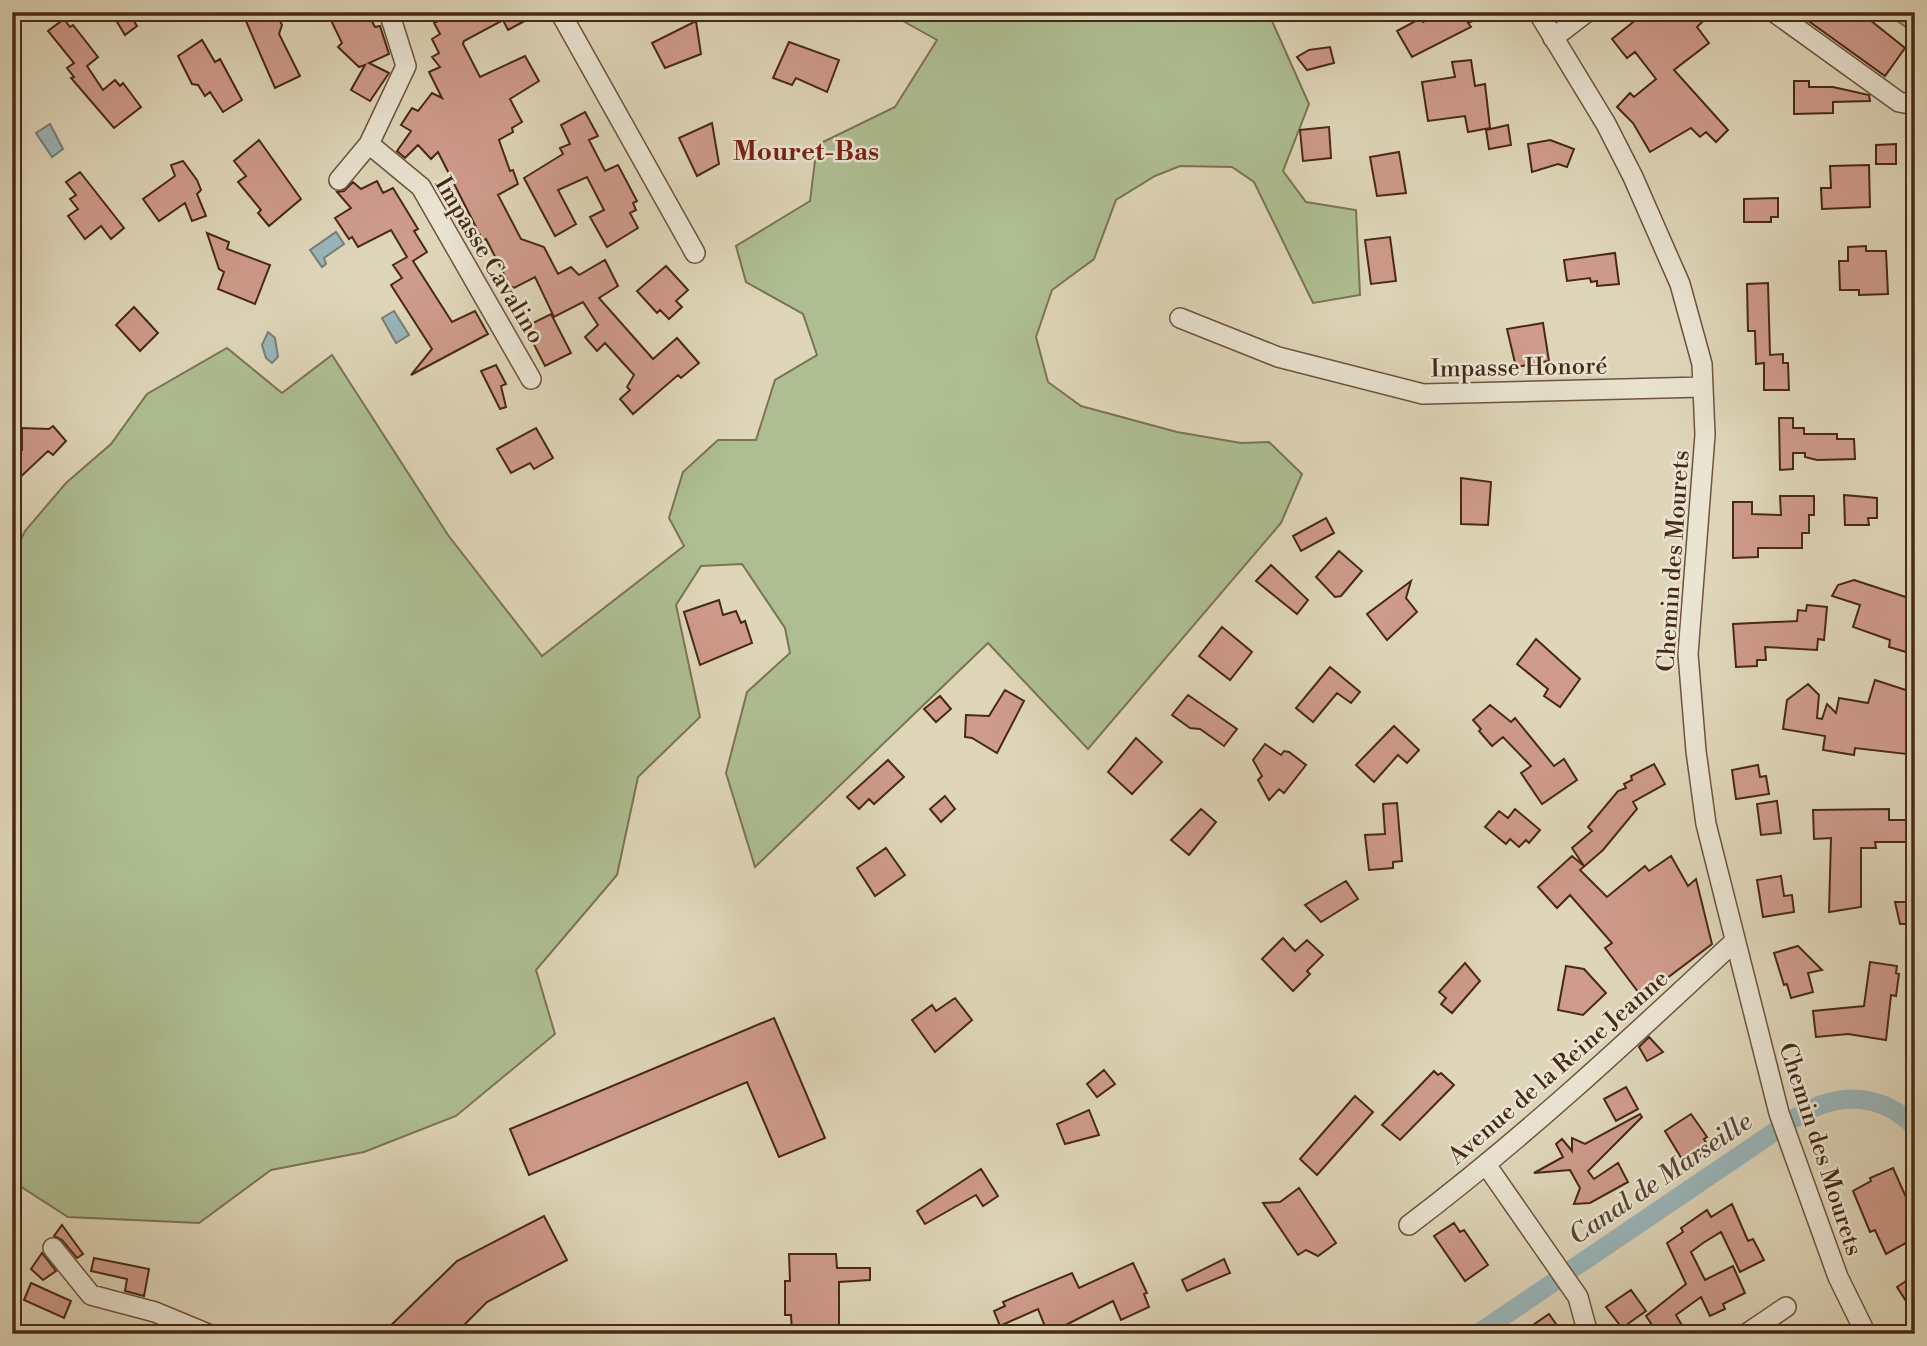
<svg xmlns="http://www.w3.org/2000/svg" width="1927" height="1346" font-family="'Libre Bodoni',serif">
<rect width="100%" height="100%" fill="#dfd6b9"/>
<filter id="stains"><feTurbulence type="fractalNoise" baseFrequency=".00286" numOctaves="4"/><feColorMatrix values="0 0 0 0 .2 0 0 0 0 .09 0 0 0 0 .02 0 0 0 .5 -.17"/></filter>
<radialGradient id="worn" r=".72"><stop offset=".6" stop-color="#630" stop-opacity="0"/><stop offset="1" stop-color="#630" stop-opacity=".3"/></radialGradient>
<!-- green -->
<path fill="#aebe92" stroke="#7b7453" stroke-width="2" d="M887,12H1268L1309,104L1283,171L1306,202L1356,210L1360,295L1313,303L1254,182L1232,167L1180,166L1155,176L1116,200L1094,259L1052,290L1036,337L1048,382L1081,406L1177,432L1241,443L1269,442L1302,474L1281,523L1088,749L988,643L755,867L726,773L747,692L790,653L785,628L742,564L701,566L676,605L700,717L638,777L617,875L536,970L555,1034L456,1116L364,1152L271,1170L199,1223L68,1217L12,1181V557L25,531L66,483L111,444L147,394L227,348L282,393L332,355L448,535L542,656L684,546L669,518L683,472L718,440H756L775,380L817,355L803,314L746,282L736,246L810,201L817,145L895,107L937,40Z
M1884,12H1915V33Z"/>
<!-- water -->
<path fill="#9ab6bb" stroke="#797e78" stroke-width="2" d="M50,124L63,149L52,157L36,133Z
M336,232L344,244L324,258L326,264L322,267L310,250Z
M394,311L409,335L396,343L382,318Z
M268,332L275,338L278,357L272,363L266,358L262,345Z"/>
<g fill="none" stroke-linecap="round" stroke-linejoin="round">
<!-- canal -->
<path stroke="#9ab6bb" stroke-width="19" d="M1795,1118C1834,1092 1880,1091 1915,1127
M1572,1269L1777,1130
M1477,1334L1557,1280"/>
</g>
<!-- building -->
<path fill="#cf9b8c" stroke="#482914" stroke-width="2" d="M111,12H128L137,26L125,35Z
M242,12H276L282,25L279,34L300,76L275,88Z
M327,12H367L375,27L380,26L389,54L369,63L389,73L370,101L351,90L365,65L359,67L338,47L342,43Z
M454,12H541L508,30L503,20L464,41L463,44L480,77L525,56L539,81L510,99L522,122L512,128L513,132L499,140L510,171L513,170L518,184L498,195L521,239L544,247L558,274L571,267L579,275L605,260L618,286L599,298L653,359L677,338L699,363L681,378L678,375L633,414L620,399L630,390L627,387L634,375L605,343L597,351L585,337L598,325L583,302L554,317L535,277L514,288L510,286L486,239L483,241L438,152L431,159L418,145L405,158L397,151L411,131L401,125L412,108L418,111L432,93L442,98L429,72L440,67L432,57L439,53L432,39L440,34L434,23Z
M1443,12H1493L1468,23L1471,27L1412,57L1397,31L1421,18L1423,22Z
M1630,12H1712L1697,27L1709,43L1674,70L1728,130L1716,142L1706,132L1700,137L1691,128L1650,152L1633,123L1617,107L1630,93L1634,97L1656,79L1635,52L1627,58L1612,39L1637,19Z
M1796,12H1860L1905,48L1885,76Z
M64,19L70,27L73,25L98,57L87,66L103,90L115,80L120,86L123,83L141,107L114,128L71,78L74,77L67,68L74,63L48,31Z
M696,21L701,54L665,68L652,43Z
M202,40L215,62L220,59L242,100L223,112L210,92L205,96L198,85L192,84L178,56Z
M789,42L839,60L827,92L796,78L792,85L773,78Z
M1330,47L1334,63L1307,70L1297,57L1309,50Z
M1471,60L1475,86L1485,84L1490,128L1468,132L1465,116L1428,121L1422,82L1455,77L1452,62Z
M1794,81H1809V87H1833L1869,95L1870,101L1833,102V113L1794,114Z
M585,112L598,136L589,140L605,171L618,165L637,201L633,203L636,210L630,213L638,228L607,247L590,217L604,210L587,177L558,190L576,224L555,236L524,178L563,154L560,148L570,144L561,125Z
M712,123L719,164L697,176L679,138Z
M1508,125L1511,145L1489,149L1486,130Z
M1329,127L1331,158L1303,161L1300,130Z
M259,140L301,199L269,226L258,213L261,210L238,182L246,176L234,161Z
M1550,140L1574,149L1567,167L1558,164L1532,172L1528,144Z
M1896,144V164H1876V145Z
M1399,152L1406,193L1377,196L1370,157Z
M183,161L197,180L201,190L197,194L206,216L192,221L185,203L159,221L143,199L175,176L171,165Z
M1869,165L1870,207L1822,209L1821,188H1831L1830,166Z
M80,172L124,228L111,239L101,226L85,239L68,216L78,209L70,199L76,195L66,182Z
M377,181L383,193L393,188L418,229L414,231L427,252L413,261L452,322L475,311L488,334L411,375L432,349L391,285L402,278L393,265L407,257L391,230L358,247L352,237L349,239L335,218L351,208L337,192L344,191L353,182L361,189Z
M1778,198V217H1771V222H1744V199Z
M207,233L229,242L227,249L270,265L255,304L218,289L224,272L219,269Z
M1390,237L1396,281L1371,284L1365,240Z
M1866,246V251H1886L1888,294L1859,295V290H1840L1839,261H1848V247Z
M1615,253L1619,284L1597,286V281L1591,282L1590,278L1567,281L1564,260Z
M666,266L688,290L676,301L682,307L669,319L660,310L657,313L637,291Z
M1768,283L1770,355L1783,354V363H1788L1789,390H1764V363L1756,364L1755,331H1748L1747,284Z
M134,307L158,333L140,351L116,325Z
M551,314L571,353L545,366L525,327Z
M1543,323L1549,361L1516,367L1507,329Z
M496,365L506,384L501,386L506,407L500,409L481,371Z
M1779,418H1793V428H1804V434H1837V439H1854L1855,459L1817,460L1805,457V453H1793V469L1780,470Z
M53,426L66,441L53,455L48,451L12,485V459L22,450V428L49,429Z
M536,428L553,458L534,469L530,463L511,473L497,449Z
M1461,478L1491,482L1488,525L1461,524Z
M1844,495L1877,498V518H1868L1869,525H1845Z
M1780,496H1814V515H1809V533H1802V548H1758V557L1733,558V502H1752V514L1781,515Z
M1326,518L1334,533L1301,551L1293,536Z
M1339,551L1362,571L1341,596L1335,597L1316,577Z
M1271,565L1308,600L1297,614L1256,581Z
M1854,580L1915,600V644L1910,642L1906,652L1889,647L1890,640L1853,627L1860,605L1832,596L1838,585Z
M1411,581L1406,598L1417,612L1387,640L1367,614Z
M719,600L723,615L736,611L741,623L745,621L752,643L700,665L684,612Z
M1807,605L1827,607L1824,640L1818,639L1817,650L1765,647L1766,660H1757V666L1736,667L1733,624L1797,621L1798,610L1806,611Z
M1222,627L1252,652L1230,680L1199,656Z
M1536,639L1580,679L1560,707L1544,696L1548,689L1517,664Z
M1330,667L1360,692L1351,703L1337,693L1313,722L1296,708Z
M1875,680L1915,693V755L1855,748L1854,755L1823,750L1825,736L1783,729L1787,700L1808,684L1819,695L1817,718L1822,719L1827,704L1836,713L1839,698L1868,703Z
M1005,690L1024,701L997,753L972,738L965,737L966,715L989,716Z
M1188,695L1237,729L1224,746L1200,729L1190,728L1172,715Z
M940,696L951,709L936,722L924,709Z
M1490,705L1511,722L1515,718L1554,766L1564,759L1577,780L1542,804L1521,773L1531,766L1503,737L1492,746L1479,731L1481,729L1473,720Z
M1394,726L1419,750L1407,763L1398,755L1374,782L1356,765Z
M1136,738L1162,762L1132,794L1108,772Z
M1265,744L1281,755L1284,751L1289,752L1306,765L1284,793L1279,789L1269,800L1258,780L1262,776L1253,760Z
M888,760L904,777L874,804L869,799L859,809L847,797Z
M1654,764L1665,784L1633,802L1637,809L1603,850L1580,870L1607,897L1645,866L1649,871L1671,856L1688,886L1696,879L1712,944L1642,997L1605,948L1612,943L1570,895L1557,908L1538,887L1572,856L1584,866L1572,848L1592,831L1588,827L1618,791L1626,788L1624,784L1632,780L1631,776Z
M1758,765L1760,777L1766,776L1769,794L1736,799L1732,770Z
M945,796L955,809L941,822L930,809Z
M1777,801L1781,833L1761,835L1757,804Z
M1397,803L1402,861L1393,862V868L1369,870L1365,835L1385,834L1383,804Z
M1201,809L1216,822L1189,855L1171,840Z
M1515,809L1540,830L1529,843L1526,840L1519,847L1510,839L1506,844L1485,827L1499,811L1508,818Z
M1889,809V820H1915V842H1875L1876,848H1861V907L1829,912L1831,838L1814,839L1813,810Z
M886,848L905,875L875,896L857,868Z
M1781,876L1784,896L1792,895L1794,912L1763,917L1757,880Z
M1346,881L1358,899L1321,922L1305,905Z
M1895,902H1915V924H1900Z
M1283,938L1295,951L1307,940L1323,955L1307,971L1310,974L1293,991L1262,959Z
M1798,946L1822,970L1808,973L1813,992L1791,998L1787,984L1784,985L1774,953Z
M1870,962L1897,966L1896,973L1899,974L1896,996L1891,995L1886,1040L1848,1034L1816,1037L1813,1011L1864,1006Z
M1465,963L1480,981L1452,1013L1441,1004L1446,998L1439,992Z
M1566,966L1584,969L1606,993L1583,1015L1558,1010Z
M955,998L972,1020L935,1052L912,1020L932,1005L936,1011Z
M774,1018L825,1138L779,1157L747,1082L529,1175L510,1129Z
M1649,1037L1663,1052L1647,1061L1639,1047Z
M1104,1070L1115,1084L1097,1097L1087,1084Z
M1434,1071L1438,1075L1441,1073L1454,1085L1400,1140L1382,1125Z
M1626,1087L1638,1109L1616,1121L1604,1099Z
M1355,1096L1373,1112L1317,1175L1300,1159Z
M1089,1110L1099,1135L1065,1144L1057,1124Z
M1640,1114L1642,1117L1588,1171L1594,1179L1618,1163L1628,1182L1590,1203L1574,1204L1580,1188L1570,1170L1534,1173L1563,1157L1556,1144L1562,1139L1572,1151V1138L1585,1144Z
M1691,1114L1707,1137L1704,1139L1710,1149L1686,1166L1665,1131Z
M1893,1168L1909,1204L1915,1201V1238L1886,1254L1875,1230L1870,1232L1853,1191L1871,1181L1870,1178Z
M981,1169L998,1196L983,1206L976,1195L925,1224L917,1211Z
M1299,1188L1336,1243L1318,1256L1306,1250L1298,1255L1263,1203L1280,1202Z
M1732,1204L1748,1241L1753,1239L1764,1260L1740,1272L1721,1232L1703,1243L1691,1252L1705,1280L1733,1266L1745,1293L1723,1304L1725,1309L1710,1316L1701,1297L1676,1315L1687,1334H1658L1646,1316L1686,1284L1667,1243L1683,1232L1681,1228L1707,1210L1711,1217Z
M544,1216L567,1260L487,1302L455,1334H382L457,1261Z
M1454,1223L1460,1232L1464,1230L1488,1265L1465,1281L1434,1236Z
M62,1225L83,1254L77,1258L62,1240L54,1236Z
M42,1253L56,1271L43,1280L31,1269Z
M789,1254H836L837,1268H870V1280L839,1282V1334H792L791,1315H785V1281H790Z
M94,1258L149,1269L144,1296L125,1291L127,1279L91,1271Z
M1224,1259L1230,1273L1187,1291L1182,1280Z
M1133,1263L1147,1293L1144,1294L1149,1307L1121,1320L1113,1301L1048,1334L1038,1309L1000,1326L994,1311L1005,1306L1003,1302L1072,1273L1079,1288Z
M1915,1275V1315L1897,1287Z
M31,1283L71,1301L64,1318L24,1300Z
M1631,1290L1646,1311L1622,1328L1606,1307Z
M1549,1314L1563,1334H1520Z"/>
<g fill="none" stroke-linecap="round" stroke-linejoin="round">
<!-- minor casing -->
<g stroke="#6e543d" stroke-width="22">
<path id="minor" d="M389,12L406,66L369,144L421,187L531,379
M560,12L695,253
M1538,12L1606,124L1633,177L1680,284L1702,364L1705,435L1688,654L1696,751L1706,824L1779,1113L1838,1277L1866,1334
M1774,12L1899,102L1915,105
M1553,38L1587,12
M339,180L369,144
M1180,318L1278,357L1423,394L1702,387
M1487,1166L1578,1297L1588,1334
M1409,1225C1525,1137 1629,1040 1735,941
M53,1248L91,1295L155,1312L208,1334
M1746,1334L1786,1307"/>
</g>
<!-- minor -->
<use href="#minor" stroke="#eae4d2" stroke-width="19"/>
</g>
<g text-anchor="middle" stroke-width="5" stroke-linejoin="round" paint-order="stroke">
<!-- street labels -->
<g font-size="24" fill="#482914" stroke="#eae4d2">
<text transform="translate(490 260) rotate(59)" y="8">Impasse Cavalino</text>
<text transform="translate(1519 367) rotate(-1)" y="8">Impasse Honoré</text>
<text transform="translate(1673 561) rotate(-86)" y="8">Chemin des Mourets</text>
<text transform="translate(1558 1067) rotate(-41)" y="8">Avenue de la Reine Jeanne</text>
<text transform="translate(1821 1149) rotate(72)" y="8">Chemin des Mourets</text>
</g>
<!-- neighbourhood labels -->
<g font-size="26" font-weight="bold" fill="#7a1f14" stroke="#eae4d2">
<text x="806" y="160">Mouret-Bas</text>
</g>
<!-- water labels -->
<g font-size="26" font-style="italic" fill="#584535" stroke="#eae4d2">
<text transform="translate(1660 1178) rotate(-34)" y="9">Canal de Marseille</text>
</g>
</g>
<!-- margin -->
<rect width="1927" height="1346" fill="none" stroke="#dfd6b9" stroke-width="42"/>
<rect x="14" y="14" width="1899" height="1318" fill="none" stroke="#482914" stroke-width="3.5"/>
<rect x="21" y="21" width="1885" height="1304" fill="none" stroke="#482914" stroke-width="2"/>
<rect width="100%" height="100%" filter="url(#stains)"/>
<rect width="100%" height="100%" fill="url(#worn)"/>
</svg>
